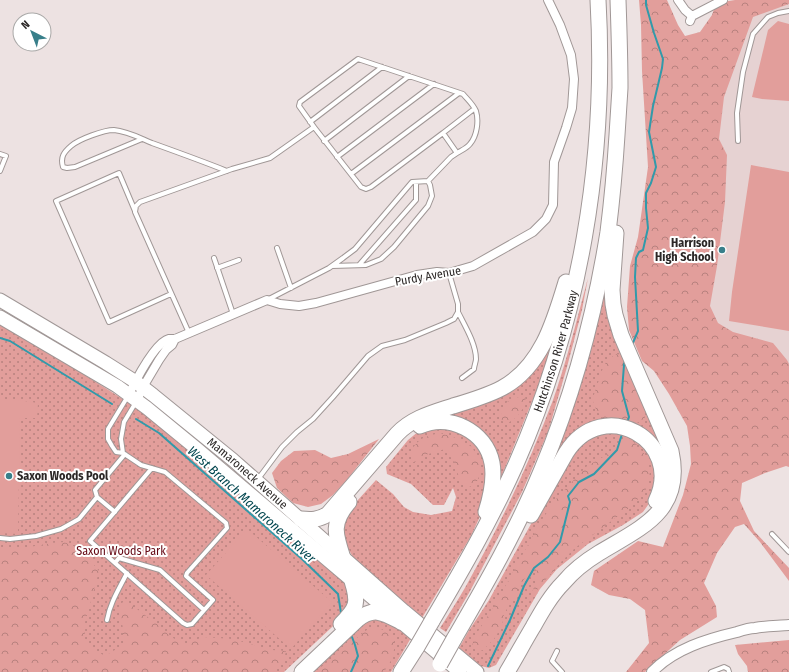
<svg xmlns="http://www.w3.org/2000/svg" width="789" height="672" font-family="'Fira Sans Condensed',sans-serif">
<defs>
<pattern id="grass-dots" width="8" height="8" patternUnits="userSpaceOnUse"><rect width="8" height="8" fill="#e29e9b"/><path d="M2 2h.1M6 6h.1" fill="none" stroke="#b7817e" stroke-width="1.8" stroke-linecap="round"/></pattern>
<pattern id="forest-crowns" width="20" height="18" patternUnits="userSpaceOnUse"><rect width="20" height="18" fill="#e29e9b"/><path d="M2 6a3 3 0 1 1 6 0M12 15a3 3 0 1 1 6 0" fill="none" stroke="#b7817e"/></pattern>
</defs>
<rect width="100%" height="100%" fill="#ede2e2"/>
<!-- built -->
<path fill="#e6d2d2" d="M738,0H789V444L755,456L663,203L696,36Z"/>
<!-- grass -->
<path fill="url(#grass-dots)" d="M588,278L582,310L567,367L548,432L522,492L469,593L446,632L440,628C449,614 458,600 466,586C499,527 529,464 553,400C567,360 577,319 588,278Z
M607,279L669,459L656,447L608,421L551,467Z
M0,322L42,348L148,415L361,596L347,613L284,672H0Z
M553,340L542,377L498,485L492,450L438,418L491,397Z
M436,426L467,435L480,451L486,462L488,481L483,510L471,536L431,603L422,618L354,559L345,543L341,524L348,511L376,480L393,494L404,507L413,512L431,515L452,511L456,497L453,488L444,505H433L411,484L387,474L386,467L408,440L419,431Z
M609,430L636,437L655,464L658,482L653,498L643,512L623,525L588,544L557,569L540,589L496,665L489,668L481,666L459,648L468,632L489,600L563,466L577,445Z
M365,619H387L411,638L391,672H310Z"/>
<!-- forest -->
<path fill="url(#forest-crowns)" d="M639,0H667L678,25L685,36L700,32L712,15L716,3L735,0H789V4L753,17L724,97L719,139L727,155L725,202L717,266L710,306L718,323L733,332L773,343L787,360L789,364V467L786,466L765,473L742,483L740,501L754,531L789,568V581L760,542L744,524L735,527L717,553L704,583L716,606L717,617L680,640L645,672H626L649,643L645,610L630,599L609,595L591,585L594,571L638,541L663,547L683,495L691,464L690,446L687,426L669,394L654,371L642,361L629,330L627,307L630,266L638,237L648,167L642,71L641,25Z
M617,354L621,355L623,360L645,409V418C636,425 631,425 619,423C617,423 613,423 610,422C602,419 594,409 593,401C593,396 597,385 599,380C604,366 603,361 617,354Z
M525,396L526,404L517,417L508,423L502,421C499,412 503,403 512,399C515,397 521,397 525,396Z
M440,433L456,438L472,447L479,460L480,474L476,484L469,487L459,477L454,462L445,449L422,456L419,462H413L411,451C420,437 424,437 440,433Z
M379,439L346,481L333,495L321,504L308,507L293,503L277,488L272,473L281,461L294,451L315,450L331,458L348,454Z
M630,439L636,444L646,456L650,470L648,487L633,505L575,548L560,563L537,590L526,606L536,583L537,570L524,579L504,614L502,626L494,639L483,650L477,652L472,646L475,636L495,605L541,521L557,498L587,466L612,452L625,440Z
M64,542L76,547L84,553L99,571L91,601L85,622V644L105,656L123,645V629L119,606L125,600L157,624L171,637L185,644L203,637L232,639L272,650L286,651L284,659L270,672H0V549H19L51,543Z
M378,628L391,633L395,645L392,659L384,672H315L368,629Z
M789,640V672H748L747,666L738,654L735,645Z"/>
<!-- garden -->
<path fill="#e29e9b" d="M778,21L789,24V101L762,99L752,97L768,30Z
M751,165L789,172V331L729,321L732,292Z
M11,399L38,403L37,418H20L18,534L0,533V400Z
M247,529L332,602L291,649L206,575Z"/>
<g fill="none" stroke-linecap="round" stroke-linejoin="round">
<!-- stream -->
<path stroke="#319aaa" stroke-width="2" d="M0,338L10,341L112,404
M632,345L638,331L635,277L636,258L639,252L643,250L648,228L646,208V193L651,183L656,167L649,132L653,106L662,68L663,59L654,33L646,5V0
M625,360L624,365L622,391L629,417L627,423
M136,419L159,433L303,560L338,594L341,613
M488,666L510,620L524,586L534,568L548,557L560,542L570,502L568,496L579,482L594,474L617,450L622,434
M351,672L358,656L355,645L352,637"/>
<!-- service casing -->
<g stroke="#a09796" stroke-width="6">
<path id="service" d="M310,122L382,67
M314,127L299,106L300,102L358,59L463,94C467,99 473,104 476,111C479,121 477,136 470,144C467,148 462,150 457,153
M443,133L474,109
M142,139L75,167L67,168L63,167C60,157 64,152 71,146C79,139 104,130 114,130C127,131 140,138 152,143C177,152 202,161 227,171
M324,141L409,76
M738,141L737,113L743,72L753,34L768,17L778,13L789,11
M0,154L6,156L0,171
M337,157L434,84
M351,174L459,93
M135,211L119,173L56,201L109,322L171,294
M277,248L291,288
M214,258L233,314
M359,265L416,200V182
M332,266L366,265L381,259L394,247L428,206L432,196L430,185L428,181
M217,268L239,260
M458,312C465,326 476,344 476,359C476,362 474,366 474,369L462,378
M189,333L135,212L136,206L140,202L232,169L270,158L314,127L361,187L366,189L371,187L443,133L457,153L451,157L428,181L412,182L355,249L343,258L329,268L269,299
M128,396L108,429V439L112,446L116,452L123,453L141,465L165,472L226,523L227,528L187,573L186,576L213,600L192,624L187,625L183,623L90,541L152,468
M123,453L121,439L124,422L136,402
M258,479L282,447L297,432L313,419L333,397L368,356L382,346L405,340L446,323L454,319L458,312V304L449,273
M115,512L97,497L95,490L125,454
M772,534L789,552
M0,538L10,539L36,536L61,529L79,519L97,497
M115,563L119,558L160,570L204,610
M107,620C110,603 119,589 127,573
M557,651L552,661L562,672
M711,672L724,667L728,669L729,672"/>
</g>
<!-- minor casing -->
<g stroke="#a09796" stroke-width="10">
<path id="minor" d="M678,0L685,10L692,16
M690,21L692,16L723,0
M129,394C135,382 155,342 169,339C171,339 173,339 175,339L267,300L280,304L299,306L316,303L417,275L437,272L449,273L473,266L533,232L546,219L553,205L554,162L566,128L572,108L574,79L571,55L560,25L548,0
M137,400L143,387L159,360L166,350L172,345L175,339"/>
</g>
<!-- tertiary casing -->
<g stroke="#a09796" stroke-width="12">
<path id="tertiary" d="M652,672C674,649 707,639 737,632C743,630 749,628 755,628C766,626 778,626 789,625"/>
</g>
<!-- primary casing -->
<g stroke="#a09796" stroke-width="15">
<g id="primary">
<path id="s1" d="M0,300L106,363L136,382L153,395L233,460L404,611L477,672"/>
<path d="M0,317L117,386L147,408L197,449L460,672"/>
</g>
</g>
<!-- motorway casing -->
<g stroke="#a09796" stroke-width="17">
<g id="motorway">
<path d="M420,426C449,413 486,431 492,463C495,479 491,496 486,512"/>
<path d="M531,515L566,453C603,394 685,441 656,501"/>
<path d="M301,519C311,520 319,520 328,514L397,434C412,418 432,413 453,406C470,401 487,396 502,388C541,367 554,322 566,282"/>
<path d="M343,558C335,534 331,523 349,502"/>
<path id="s2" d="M432,621C462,570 492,518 516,464C580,319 607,159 598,0"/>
<path d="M341,624C357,608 359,603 352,581"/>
<path d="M454,639C486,584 518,528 542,469C574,393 595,313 608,232C612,200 615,167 617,135C618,119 619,103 620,88C620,58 619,29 618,0"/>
<path d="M302,672L357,620C374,606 384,613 401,622"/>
<path d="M401,672L417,647"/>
<path d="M507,672C516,657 524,642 533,627C542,611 551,595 564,582C574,570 586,561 599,553C642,527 684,511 671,451L621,335L615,315L613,304L612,290L616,233"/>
</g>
</g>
<!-- service -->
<use href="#service" stroke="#fff" stroke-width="4"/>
<!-- minor -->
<use href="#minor" stroke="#fff" stroke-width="8"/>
<!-- tertiary -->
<use href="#tertiary" stroke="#fff" stroke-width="10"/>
<!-- primary -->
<use href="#primary" stroke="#fff" stroke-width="13"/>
<!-- motorway -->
<use href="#motorway" stroke="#fff" stroke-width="15"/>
<!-- motorway-bridge casing -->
<g stroke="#a09796" stroke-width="17" stroke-linecap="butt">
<path id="motorway-bridge" d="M417,647L432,621
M440,664L454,639"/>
</g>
<!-- motorway-bridge -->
<use href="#motorway-bridge" stroke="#fff" stroke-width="15"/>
</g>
<!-- markers -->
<g fill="#387f8a" stroke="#fff" stroke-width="1.5">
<circle cx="722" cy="250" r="4"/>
<circle cx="9" cy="476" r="4"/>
</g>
<g text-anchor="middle" stroke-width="4" stroke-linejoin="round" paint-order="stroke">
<!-- poi labels -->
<g font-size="12" font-weight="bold" fill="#2b2726" stroke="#fff" text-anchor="end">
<text x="714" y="247">Harrison<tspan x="714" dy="14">High School</tspan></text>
<text x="17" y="480" text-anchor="start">Saxon Woods Pool</text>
</g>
<!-- street labels -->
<g font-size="12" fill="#2b2726" stroke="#fff">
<text transform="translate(428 276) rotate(-10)" y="4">Purdy Avenue</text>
<text dy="4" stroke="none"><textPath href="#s2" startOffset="298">Hutchinson River Parkway</textPath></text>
<text dy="4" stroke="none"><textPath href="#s1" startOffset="303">Mamaroneck Avenue</textPath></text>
</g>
<!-- park labels -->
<g font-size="12" fill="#650814" stroke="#fff">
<text x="121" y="555">Saxon Woods Park</text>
</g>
<!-- water labels -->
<g font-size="13" font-style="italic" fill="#00454e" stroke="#fff">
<text transform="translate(252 504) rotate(42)" y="5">West Branch Mamaroneck River</text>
</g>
</g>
<!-- north arrow -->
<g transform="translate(32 32) rotate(318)"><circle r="19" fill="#ffffff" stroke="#aaa9a8"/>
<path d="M0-3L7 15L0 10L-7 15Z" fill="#387f8a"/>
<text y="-6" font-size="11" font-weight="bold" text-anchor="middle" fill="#2b2726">N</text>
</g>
</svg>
